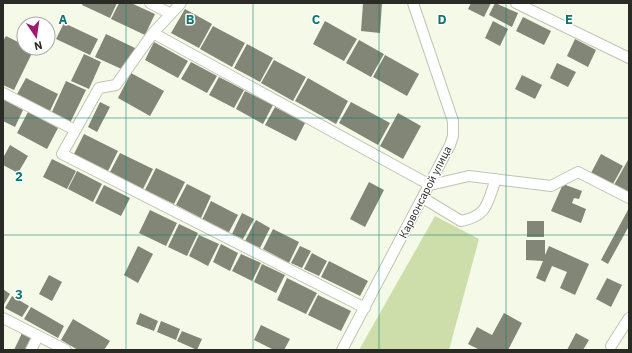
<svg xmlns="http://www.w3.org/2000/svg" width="632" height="353" font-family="'IBM Plex Sans',sans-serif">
<rect width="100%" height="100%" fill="#f4fae7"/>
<!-- green -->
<path fill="#cedeab" d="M435,216L479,239L449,350H359Z"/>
<!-- building -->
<path fill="#818676" d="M83,3H117L110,18L82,5Z
M119,3H131L155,14L145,35L111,19Z
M363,3H382L380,33L361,31Z
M471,3H491L484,17L468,9Z
M495,3L518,13L512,27L489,15Z
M185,9L212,24L199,48L171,33Z
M523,17L551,31L544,45L516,31Z
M325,21L357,39L344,61L313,44Z
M493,21L508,29L500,46L485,38Z
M64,23L98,39L90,55L56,39Z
M213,26L245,43L232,67L200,49Z
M106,34L137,49L126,71L95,57Z
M6,36L24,45V48L34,49L14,90L3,85V41Z
M575,39L596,50L588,67L567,56Z
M359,40L384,54L371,77L346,63Z
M154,42L188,61L178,78L145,60Z
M247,44L273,58L260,82L234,68Z
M84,54L101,62L89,89L71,81Z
M385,55L419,74L407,96L373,77Z
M274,60L306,77L293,101L261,83Z
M191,62L217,76L207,93L181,79Z
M557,63L576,72L568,87L550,78Z
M131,73L164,91L150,116L118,98Z
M522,75L542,85L535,99L515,89Z
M219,77L244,90L234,108L209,95Z
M26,78L58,94L49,113L16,96Z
M308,78L348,101L336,124L295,101Z
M66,81L86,90L70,123L51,114Z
M245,91L273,105L263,124L236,109Z
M3,99L23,110L15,127L3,121Z
M100,102L110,107L97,132L88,127Z
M351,102L390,123L378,145L339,123Z
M275,107L305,123L296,141L265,125Z
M28,112L58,128L47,149L17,133Z
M398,113L421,126L403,159L380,146Z
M84,134L118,151L108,171L74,154Z
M10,145L28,156L18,173L3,165V158Z
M120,153L153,169L143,189L110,172Z
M601,154L623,166L613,184L591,173Z
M52,159L76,171L67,189L43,177Z
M628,160L629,161V193L614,185Z
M156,168L185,182L174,204L145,190Z
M77,171L102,184L93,202L68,189Z
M369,182L384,190L365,227L350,219Z
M187,184L211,196L201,218L176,205Z
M563,184L582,191L579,199L574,198L572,203L586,209L581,223L551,211Z
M104,185L130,198L121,216L95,203Z
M211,201L238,215L228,234L202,220Z
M629,208V226L608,264L601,260Z
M150,210L177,223L166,246L139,233Z
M242,213L254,219L243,239L232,234Z
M256,220L270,228L260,248L245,241Z
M527,221H544V237H527Z
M179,224L198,233L187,256L168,247Z
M273,229L299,242L289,263L263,249Z
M199,235L219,244L208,266L189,256Z
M526,240H545V255L549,246L589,264L575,295L560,288L567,272L552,266L545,282L536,278L543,261L526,260Z
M221,244L238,253L230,271L213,262Z
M138,246L153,254L138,283L124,275Z
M300,246L311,251L302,268L291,263Z
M312,253L327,261L319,276L304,269Z
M241,254L261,263L252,281L232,271Z
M329,261L368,281L360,296L321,277Z
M262,264L285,275L276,293L254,282Z
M49,275L62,282L52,301L39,294Z
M287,278L317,293L306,314L277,300Z
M607,278L622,285L611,307L596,299Z
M3,289L10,294L3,306Z
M318,295L351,311L341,331L308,315Z
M12,296L29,306L22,317L5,308Z
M31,307L64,326L58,338L24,319Z
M140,313L158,321L154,331L136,324Z
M504,313L522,323L508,350H480L468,344L477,327L492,335Z
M73,319L110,341L104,350H78L61,340Z
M161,321L180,329L176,340L157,332Z
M261,325L290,339L284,350H274L254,340Z
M23,331L36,337L29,350H14Z
M182,331L202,339L197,350L177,341Z
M576,333L589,340L583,350H567Z"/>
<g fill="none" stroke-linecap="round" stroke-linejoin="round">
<!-- minor casing -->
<g stroke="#bfc5b4" stroke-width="12">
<path id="minor" d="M150,3L171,14
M181,3L153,33L116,85L99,88L62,154L365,308
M516,3L629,58
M153,33L430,185L469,176L551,186L578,172L629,198
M3,93L75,130
M423,198L461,221C488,216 487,203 496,179
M3,318L66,350
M611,346L629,318
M31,350L38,336
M342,350L450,145L453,136V121L413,3"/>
</g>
<!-- minor -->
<use href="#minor" stroke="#fff" stroke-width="10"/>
</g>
<!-- grid -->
<path fill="none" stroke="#0f766e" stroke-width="1" stroke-opacity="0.55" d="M126,3V350M253,3V350M379,3V350M506,3V350M3,118H629M3,235H629"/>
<g text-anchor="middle" stroke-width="3" stroke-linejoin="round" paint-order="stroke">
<!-- street labels -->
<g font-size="11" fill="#292b24" stroke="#fff">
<text transform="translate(425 192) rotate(-63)" y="4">Карвонсарой улица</text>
</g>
</g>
<g font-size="13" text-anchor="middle" font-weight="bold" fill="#0f766e" stroke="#fff" stroke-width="3" stroke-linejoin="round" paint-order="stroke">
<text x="63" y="24">A</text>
<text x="190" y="24">B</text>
<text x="316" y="24">C</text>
<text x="442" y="24">D</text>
<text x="569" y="24">E</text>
<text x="19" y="181">2</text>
<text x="19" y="299">3</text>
</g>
<!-- border -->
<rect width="632" height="353" fill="none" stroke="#292b24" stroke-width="8"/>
<!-- north arrow -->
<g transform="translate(36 36) rotate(167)"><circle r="19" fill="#ffffff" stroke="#a9aaa7"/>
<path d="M0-3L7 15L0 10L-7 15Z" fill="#9d1b6d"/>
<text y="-6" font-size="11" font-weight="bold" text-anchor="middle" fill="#292b24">N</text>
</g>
</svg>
